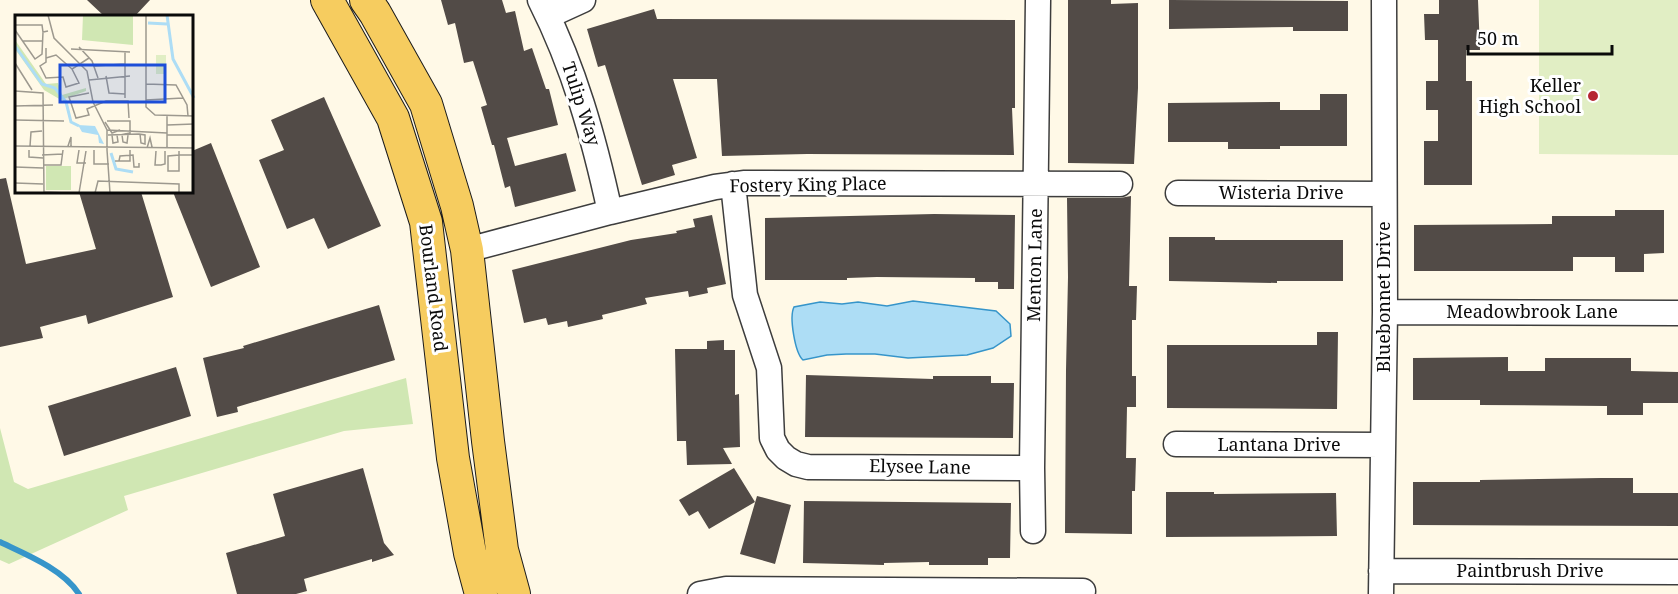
<svg xmlns="http://www.w3.org/2000/svg" width="1678" height="594" font-family="'Noto Serif',serif">
<rect width="100%" height="100%" fill="#fff9e7"/>
<!-- green -->
<path fill="#d0e7b3" d="M406,378L413,424L344,431L124,496L128,510L9,564L0,560V428L14,482L28,489Z"/>
<!-- pitch -->
<path fill="#e1eec4" d="M1539,0H1678V155L1539,154Z"/>
<!-- water -->
<path fill="#adddf5" stroke="#3695ca" stroke-width="1.5" d="M913,301L996,311L1010,324L1011,336L993,348L967,355L908,358L875,354H846L827,355L803,360C795,353 789,317 794,307L820,302L842,304L858,302L887,306Z"/>
<g fill="none" stroke-linecap="round" stroke-linejoin="round">
<!-- stream -->
<path stroke="#3695ca" stroke-width="6" d="M0,542C25,554 63,569 79,594"/>
</g>
<!-- building -->
<path fill="#524b47" d="M87,0H150L135,16H104Z
M441,0H502L506,13L515,11L524,51L532,48L546,89H549L558,125L507,138L515,166L566,153L576,191L515,207L510,186L505,188L494,145H492L481,107L487,105L473,61L464,63L455,23L448,25Z
M1068,0H1111V4L1138,3V88L1134,164L1068,163Z
M1169,0L1348,1V31H1293V27L1169,29Z
M1439,0H1478L1480,50H1466V81H1472V185H1424V141H1438V110H1426V81H1438V40H1425L1424,14H1439Z
M654,9L657,19L1015,20V108H1012L1014,155L807,154L722,156L717,79H673L697,158L672,165L675,175L642,185L605,65L598,67L587,29Z
M1320,94H1347V146H1280V149H1228V142H1168V103L1280,102V110H1320Z
M324,97L381,226L328,249L314,218L287,229L259,160L284,150L271,120Z
M211,143L260,267L211,287L173,192H192V151Z
M6,178L26,264L96,249L79,192H141L173,297L88,324L86,315L40,327L43,338L0,347V179Z
M1131,196L1129,286H1137L1136,320H1132V376H1136V407H1127L1126,458H1136L1135,491H1132V534L1065,533L1066,370L1068,277L1067,198H1120Z
M1615,210H1664V253L1644,254V272H1615V257H1573V271H1414V225L1552,224V216H1615Z
M934,214L1015,215L1014,289H998V282H975V278L877,277L847,278V280H765V218Z
M712,215L726,284L707,288L708,293L689,297L688,291L645,298L647,304L602,315L603,319L568,327L567,321L548,325L546,318L524,323L512,270L631,240L677,233L676,231L695,227L693,219Z
M1169,237H1215V240H1343V281H1277V283L1169,281Z
M379,305L395,360L237,407L238,412L217,417L203,358L244,348L243,346Z
M1317,332H1338L1337,409L1167,408V345H1317Z
M724,340V350H735V395L739,394L740,447L723,448L732,464L687,465L686,441H677L675,349H707V341Z
M1508,357V371H1545V358H1631V371L1678,372V403H1643V415H1607V406L1480,405V400H1413V358Z
M176,367L191,416L64,456L48,406Z
M806,375L933,379V376H991V383H1014L1013,438L805,437Z
M363,468L384,543L394,555L372,562V559L304,579L307,591L296,594H237L226,553L285,536L273,494Z
M734,468L755,502L709,529L698,511L689,516L679,500Z
M1601,478H1633V493H1678V526L1413,525V482H1480V480Z
M1166,492H1214V494L1336,493L1337,536L1166,537Z
M757,496L791,505L775,564L740,554Z
M804,501L1011,503L1010,558H988V565H929V562L884,563V565L803,563Z"/>
<g fill="none" stroke-linecap="round" stroke-linejoin="round">
<!-- minor casing -->
<g stroke="#3d3d3d" stroke-width="27">
<path id="minor" d="M540,0C574,67 594,138 610,212
M548,16L583,0
M733,184L745,295L769,368L772,438L778,450L786,458L796,464L808,467L1032,468
M1178,193L1383,194
M467,250L610,212L715,187L745,183L1120,184
M1385,312L1678,313
M1176,444L1383,445
M1033,531L1032,468L1038,0
M1381,571L1678,572
M700,594L726,589L1083,591
M1381,594L1385,312L1384,0"/>
</g>
<!-- major casing -->
<g stroke="#1b1b1b" stroke-width="34">
<path id="major" d="M327,0L393,118L426,222L453,458L470,553L481,594
M366,0L375,13L426,104L457,206L467,250L488,441L502,550L514,594"/>
</g>
<!-- minor -->
<use href="#minor" stroke="#fff" stroke-width="24"/>
<!-- major -->
<use href="#major" stroke="#f6cc5f" stroke-width="32"/>
</g>
<!-- markers -->
<circle fill="#b62632" stroke="#fff" stroke-width="2" cx="1593" cy="96" r="6"/>
<g text-anchor="middle" stroke-width="6" stroke-linejoin="round" paint-order="stroke">
<!-- poi labels -->
<g font-size="18" fill="#0a0a0a" stroke="#fff" text-anchor="end">
<text x="1581" y="92">Keller<tspan x="1581" dy="21">High School</tspan></text>
</g>
<!-- street labels -->
<g font-size="18" fill="#0a0a0a" stroke="#fff">
<text transform="translate(581 104) rotate(72)" y="6">Tulip Way</text>
<text transform="translate(808 185) rotate(-1)" y="6">Fostery King Place</text>
<text x="1281" y="199">Wisteria Drive</text>
<text transform="translate(1035 265) rotate(-89)" y="6">Menton Lane</text>
<text transform="translate(433 288) rotate(83)" y="6">Bourland Road</text>
<text transform="translate(1384 297) rotate(-90)" y="6">Bluebonnet Drive</text>
<text x="1532" y="318">Meadowbrook Lane</text>
<text x="1279" y="451">Lantana Drive</text>
<text transform="translate(920 467) rotate(1)" y="6">Elysee Lane</text>
<text x="1530" y="577">Paintbrush Drive</text>
</g>
</g>
<!-- overview -->
<g transform="translate(15 15)">
<rect width="178" height="178" fill="#fff9e7"/>
<path d="M68,0H118V30L67,25ZM0,25L31,69L43,68L47,80L71,73V76L46,85L29,75L0,34ZM31,151H56V175H31Z" fill="#d0e7b3"/>
<path d="M141,40H151V59H141Z" fill="#e1eec4"/>
<path d="M63,110L80,111L89,129L84,128L83,120L67,117Z" fill="#adddf5"/>
<path fill="none" stroke="#adddf5" stroke-width="3" d="M152,0L158,44L179,83M133,8L152,9M0,31L27,69L40,73L51,87L56,107L64,111M96,138L101,154L118,157"/>
<path fill="none" stroke="#9d998f" stroke-width="1.5" d="M33,0L39,23L72,56L78,87L92,115V135M131,0V92L140,100L179,101M0,10H27L28,17L33,16M0,15L20,44L27,39L28,17M8,26H27M64,32L77,46L83,63M31,33V47L25,51L31,63L48,62L51,72L64,68L57,54L74,43M56,34L115,37M31,43L41,40L57,54M0,48L17,75M79,51L110,49M91,61L94,78L110,79M74,65L115,61M131,69L161,70L172,90L173,101M0,76L28,78L29,178M74,78L54,82L61,103L74,100L72,94L91,86H113L114,103M110,83V37M131,85L168,83M0,91L38,90M0,105L49,106M92,106H115V118L105,120M90,107L97,118L105,115M152,110L179,109M92,115L152,118M124,119L130,120V129L126,128L125,119M93,120L124,119M97,120L98,128L103,127L102,120M107,120L108,127L112,128L113,120M152,120H179M0,131L179,133M15,131L16,117L27,116M53,131L56,122V132M132,133L135,123L137,132M152,133V101M14,135V142L28,143M64,135L62,148H71M79,135V149H94M92,135L95,178M141,136L140,150H146L150,149V136M164,136V140L153,141V156H164V140H179M27,140L48,139M100,146H115V135M104,146L105,141L118,140L119,152H124V148M29,150H46L48,135M0,152L28,153M0,168L28,169M29,177L52,178M64,178L71,136M80,178L83,166L164,169V178"/>
<path fill="#1d4ed8" fill-opacity="0.15" stroke="#1d4ed8" stroke-width="3" d="M45,50H150V87H45Z"/>
<rect width="178" height="178" fill="none" stroke="#0a0a0a" stroke-width="3"/>
</g>
<!-- scale -->
<path d="M1468 45v9h144v-9" fill="none" stroke="#0a0a0a" stroke-width="3"/>
<text x="1477" y="45" font-size="18" fill="#0a0a0a" stroke="#ffffff" stroke-width="4.5" paint-order="stroke">50 m</text>
</svg>
